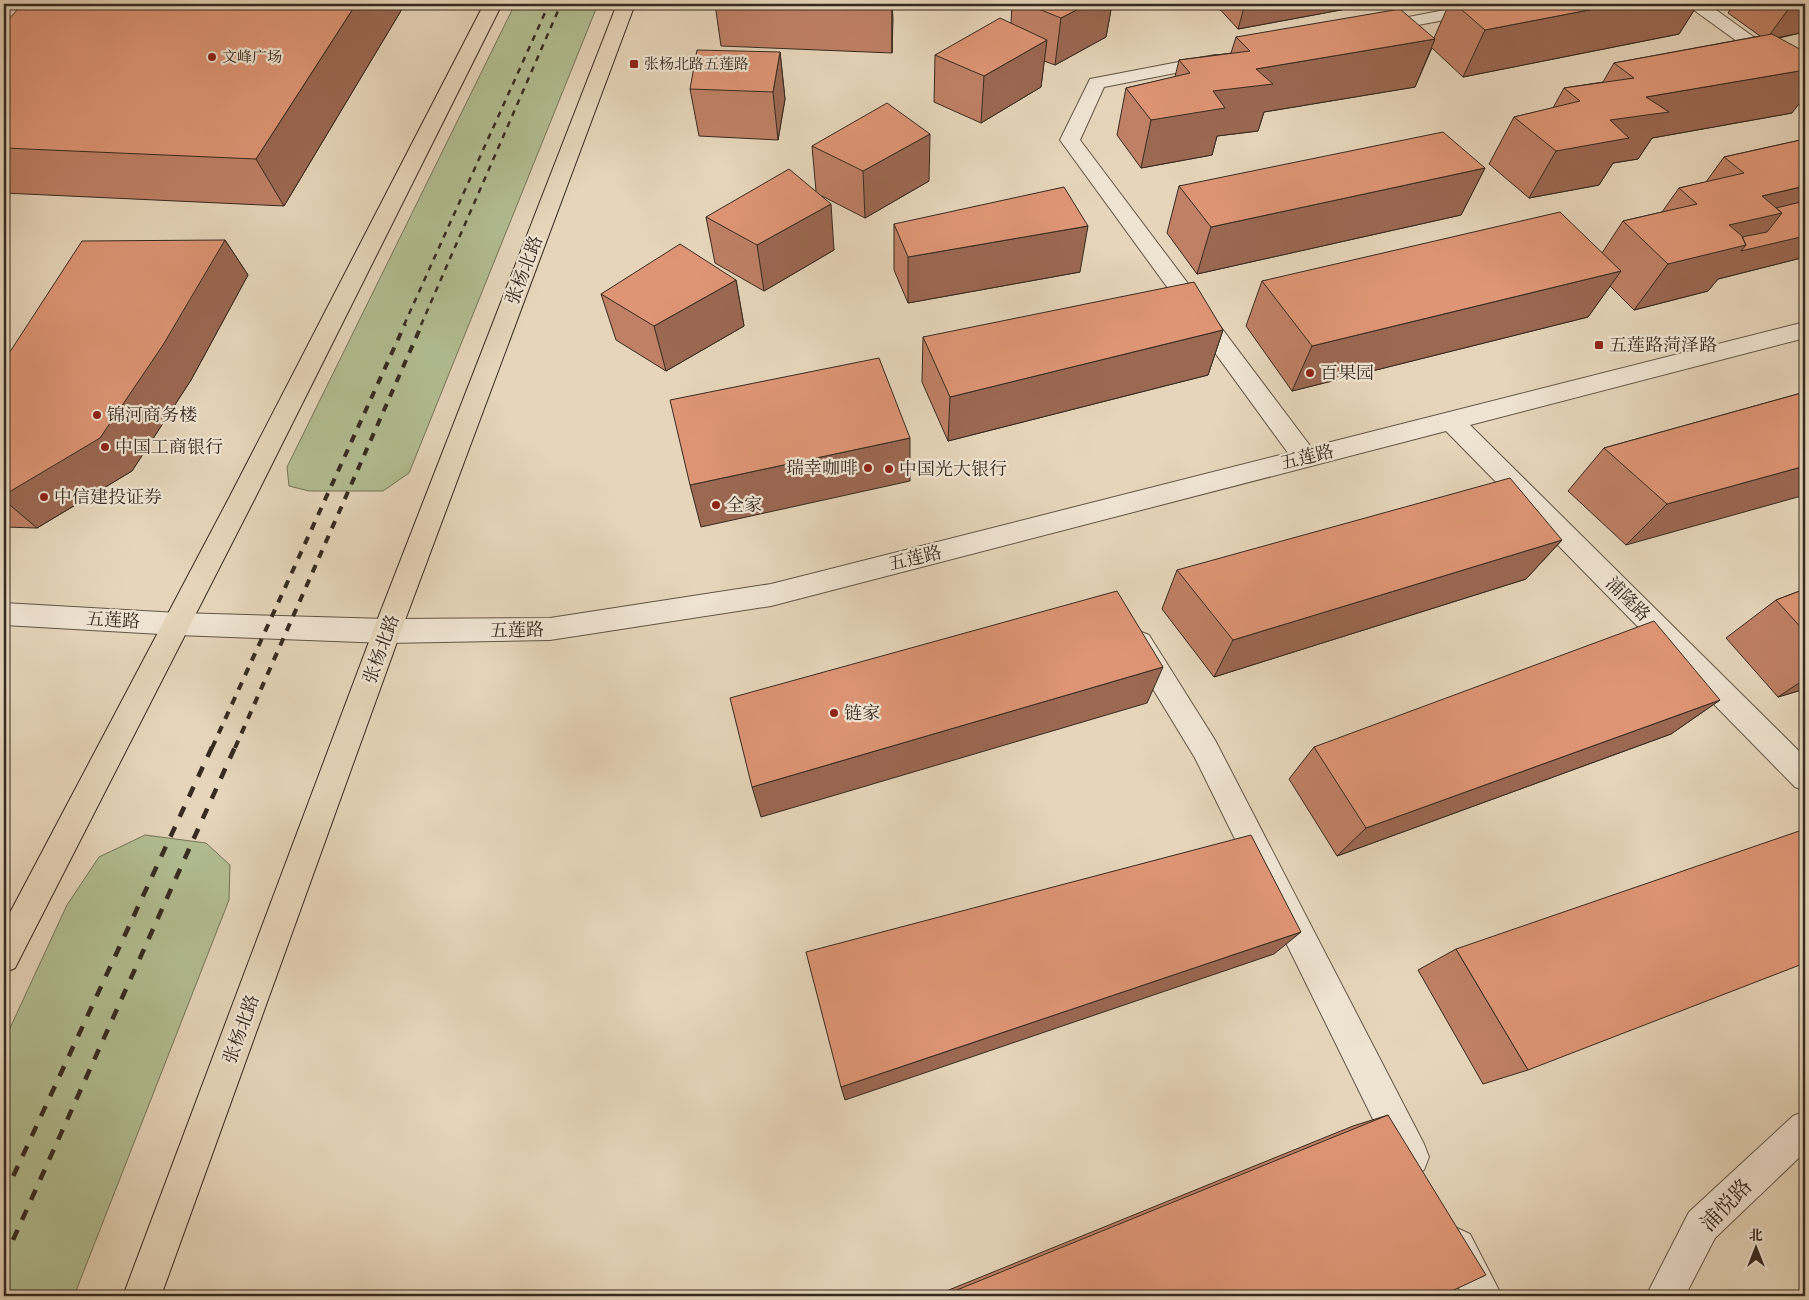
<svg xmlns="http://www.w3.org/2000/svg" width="1809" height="1300" font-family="'IM FELL English','Noto Serif SC',serif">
<rect width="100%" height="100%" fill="#e6d5ba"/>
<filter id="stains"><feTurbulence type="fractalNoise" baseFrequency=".004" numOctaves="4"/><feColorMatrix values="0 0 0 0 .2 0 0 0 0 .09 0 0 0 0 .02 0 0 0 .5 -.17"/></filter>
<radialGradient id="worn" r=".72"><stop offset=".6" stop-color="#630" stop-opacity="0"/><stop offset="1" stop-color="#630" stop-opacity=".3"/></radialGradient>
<!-- green -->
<path fill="#b2be92" stroke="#74745a" d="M515,4H598L409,473L383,491H309L289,486L287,467Z
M145,835L206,843L230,865L229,900L74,1296H4V1041L67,905L99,857Z"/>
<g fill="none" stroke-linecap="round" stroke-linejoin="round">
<!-- minor casing -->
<g stroke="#625547" stroke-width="2">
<path id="minor" d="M1476,4H1510L1507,8L1501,9L1377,33L1371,32L1368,28L1371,24L1377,23Z
M1689,4H1708L1805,74V87L1799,86L1691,8Z
M1215,55L1221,56L1224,60L1221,64L1104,87L1080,140L1311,447L1805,322V338L1470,425L1805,757V791L1795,787L1446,431L771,606L550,640L387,643L178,635L4,625V603L178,613L387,619L550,618L771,584L1288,453L1060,140L1090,79Z
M1139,631L1149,635L1215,740L1424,1144L1429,1157L1424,1170L1411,1175L1398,1170L1195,758L1125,643L1129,635Z
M1805,1111V1152L1715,1238L1685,1296H1646L1689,1212L1793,1116Z
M1457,1228L1470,1234L1502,1296H1463L1438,1247L1444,1234Z"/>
</g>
<!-- major casing -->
<g stroke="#362a21" stroke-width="2">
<path id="major" d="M484,4H502L255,498L15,968L4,973V924L229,498Z
M617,4H635L401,631L161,1296H123L373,631Z"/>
</g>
<!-- minor -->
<use href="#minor" fill="#efe4d2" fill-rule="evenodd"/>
<!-- major -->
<use href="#major" fill="#e6d5ba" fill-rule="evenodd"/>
<!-- rail-far2 -->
<path stroke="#362a21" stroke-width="2.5" stroke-dasharray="6 6" stroke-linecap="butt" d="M404,325L549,4
M421,325L561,4"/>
<!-- rail-far1 -->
<path stroke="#362a21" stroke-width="4" stroke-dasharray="8 8" stroke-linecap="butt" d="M212,748L405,324
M235,748L422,324"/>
<!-- rail -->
<path stroke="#362a21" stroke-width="4.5" stroke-dasharray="11 11" stroke-linecap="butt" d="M4,1196L212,747
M4,1260L235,747"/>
</g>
<!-- wall -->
<path fill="#bf8065" stroke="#362a21" d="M405,4L284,206L4,193V24Z
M715,4H892V53L721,46Z
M1012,4H1112L1106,37L1055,65L1044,61L1041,87L981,123L934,102L935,55L1011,23Z
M1215,4H1373L1238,29Z
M1449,4H1698L1679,34L1463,77L1432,48L1415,87L1264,112L1258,131L1217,136L1212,155L1141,168L1117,135L1126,88L1175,77L1179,60L1231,53L1236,37L1434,38Z
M1733,4H1805V32L1779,38L1792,113L1652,138L1638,159L1613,163L1599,185L1529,198L1489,164L1514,117L1553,108L1564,88L1603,82L1614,63L1760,36L1728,13Z
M780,52L785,99L778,140L699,136L690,89Z
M1805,139V257L1718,279L1708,291L1634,310L1610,286L1588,317L1292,391L1246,326L1262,281L1602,253L1623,221L1662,212L1679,188L1706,182L1724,157Z
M812,146L929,181L865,218L822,196L834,250L764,291L715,263L706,217L816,191Z
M1485,168L1461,215L1197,274L1167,233L1179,186Z
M894,224L1080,272L908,303L894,270Z
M225,240L248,275L191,380L132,471L37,528L4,527V361Z
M736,280L744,326L666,371L616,340L601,294Z
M1223,330L1208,375L948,441L922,382L923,337Z
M1805,392L1626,545L1568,491L1604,448Z
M1562,540L1526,579L1214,677L1162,609L1177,570Z
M1805,589V689L1778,697L1726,638L1776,600Z
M1720,700L1671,734L1337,856L1289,779L1314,747Z
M1456,949L1528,1070L1483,1084L1418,970Z
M1388,1115L1441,1296H934L1353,1126Z"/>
<!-- shaded-wall -->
<path fill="#9b6852" stroke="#362a21" d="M356,4H405L284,206L256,159Z
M892,4L893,19L892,53Z
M1088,4H1112L1106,37L1055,65L1061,18Z
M1245,4H1373L1238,29Z
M1620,4H1698L1679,34L1463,77L1485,30Z
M1792,4H1805V32L1766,40Z
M1435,39L1415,87L1264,112L1258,131L1217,136L1212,155L1141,168L1151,120L1213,91L1256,69Z
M1047,40L1041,87L981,123L984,76Z
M780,52L785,99L778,140L773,92Z
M1805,70V96L1792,113L1652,138L1638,159L1613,163L1599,185L1529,198L1556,151L1610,120L1646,97Z
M930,134L929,181L865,218L863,171Z
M1485,168L1461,215L1197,274L1211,227Z
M1805,186V257L1718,279L1708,291L1634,310L1668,264L1729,225L1762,196Z
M831,204L834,250L764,291L757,245Z
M1088,226L1080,272L908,303V257Z
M225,240L248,275L191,380L132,471L37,528L4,500V495Z
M1621,271L1588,317L1292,391L1312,346Z
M736,280L744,326L666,371L654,326Z
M1223,330L1208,375L948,441L950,397Z
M910,438V481L701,527L690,485Z
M1805,466V495L1626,545L1667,504Z
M1562,540L1526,579L1214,677L1233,640Z
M1163,667L1147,703L761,817L752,787Z
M1805,679V689L1778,697Z
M1720,700L1671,734L1337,856L1366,828Z
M1301,932L1274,954L845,1100L841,1087Z"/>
<!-- building -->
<path fill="#de9575" stroke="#362a21" d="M23,4H356L256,159L4,148V24Z
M838,4H892V6Z
M1026,4H1088L1061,18Z
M1455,4H1620L1485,30Z
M1400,9L1435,39L1256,69L1273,84L1213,91L1225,108L1151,120L1126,88L1190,73L1179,60L1250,51L1236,37Z
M1000,18L1047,40L984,76L935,55Z
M1772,34L1805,52V70L1646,97L1669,112L1610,120L1629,138L1556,151L1514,117L1580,101L1564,88L1634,78L1614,63Z
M697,50L780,52L773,92L690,89Z
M887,103L930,134L863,171L812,146Z
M1443,132L1485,168L1211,227L1179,186Z
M1805,139V186L1762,196L1782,213L1729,225L1742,236L1746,245L1668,264L1623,221L1697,204L1679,188L1744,173L1724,157Z
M789,169L831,204L757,245L706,217Z
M1064,187L1088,226L908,257L894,224Z
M1805,201V236L1741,251L1746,245L1742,237L1767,232L1782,213L1776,208Z
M1560,212L1621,271L1312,346L1262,281Z
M225,240L163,345L100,438L4,495V361L82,241Z
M680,244L736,280L654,326L601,294Z
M1194,282L1223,330L950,397L923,337Z
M879,358L910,438L690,485L670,400Z
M1805,392V466L1667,504L1604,448Z
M1510,478L1562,540L1233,640L1177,570Z
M1805,589V632L1776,600Z
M1117,591L1163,667L752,787L730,698Z
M1654,621L1720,700L1366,828L1314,747Z
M1805,829V963L1528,1070L1456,949Z
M1251,835L1301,932L841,1087L806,952Z
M1388,1115L1486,1275L1441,1296H942Z"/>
<!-- markers -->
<g fill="#8f2418" stroke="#efe4d2" stroke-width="2">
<circle cx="212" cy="57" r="5"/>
<rect x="629" y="59" width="10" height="10" rx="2.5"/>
<rect x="1594" y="340" width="10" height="10" rx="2.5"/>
<circle cx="1310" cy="373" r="5"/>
<circle cx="97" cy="415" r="5"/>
<circle cx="105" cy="447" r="5"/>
<circle cx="868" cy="468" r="5"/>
<circle cx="889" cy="469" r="5"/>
<circle cx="44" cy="497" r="5"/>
<circle cx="716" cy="505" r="5"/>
<circle cx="834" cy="713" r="5"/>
</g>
<g text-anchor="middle" stroke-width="4.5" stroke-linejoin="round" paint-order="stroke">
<!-- far-poi labels -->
<g font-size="15" fill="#362a21" stroke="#efe4d2" text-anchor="start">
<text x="222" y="62">文峰广场</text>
<text x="644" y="69">张杨北路五莲路</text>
</g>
<!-- street labels -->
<g font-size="18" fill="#362a21" stroke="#efe4d2">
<text transform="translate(524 270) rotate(-69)" y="6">张杨北路</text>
<text transform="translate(1307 457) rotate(-14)" y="6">五莲路</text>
<text transform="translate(915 558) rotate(-14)" y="6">五莲路</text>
<text transform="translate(1628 599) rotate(45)" y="6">浦隆路</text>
<text transform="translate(113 620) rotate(3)" y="6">五莲路</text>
<text transform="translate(517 630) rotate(-1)" y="6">五莲路</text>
<text transform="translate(381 649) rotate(-70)" y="6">张杨北路</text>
<text transform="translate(241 1029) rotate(-70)" y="6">张杨北路</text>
</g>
<!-- poi labels -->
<g font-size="18" fill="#362a21" stroke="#efe4d2" text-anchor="start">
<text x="1609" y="351">五莲路菏泽路</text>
<text x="1320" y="379">百果园</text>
<text x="107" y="421">锦河商务楼</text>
<text x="115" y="453">中国工商银行</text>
<text x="858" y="474" text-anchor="end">瑞幸咖啡</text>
<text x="899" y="475">中国光大银行</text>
<text x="54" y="503">中信建投证券</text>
<text x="726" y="511">全家</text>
<text x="844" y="719">链家</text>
</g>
<!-- near-street labels -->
<g font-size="21" fill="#362a21" stroke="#efe4d2">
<text transform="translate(1726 1205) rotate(-46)" y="7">浦悦路</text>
</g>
</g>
<!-- margin -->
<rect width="1809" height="1300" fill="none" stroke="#e6d5ba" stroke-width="20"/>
<rect x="5" y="5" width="1799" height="1290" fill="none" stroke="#362a21" stroke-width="2.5"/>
<rect x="10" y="10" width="1789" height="1280" fill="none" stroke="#362a21"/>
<!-- north arrow -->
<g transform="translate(1756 1248)" stroke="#efe4d2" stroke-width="4" paint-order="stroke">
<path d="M0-4L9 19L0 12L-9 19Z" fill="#362a21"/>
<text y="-8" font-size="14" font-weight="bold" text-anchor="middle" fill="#362a21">北</text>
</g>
<rect width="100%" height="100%" filter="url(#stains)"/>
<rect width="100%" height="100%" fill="url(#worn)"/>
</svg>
